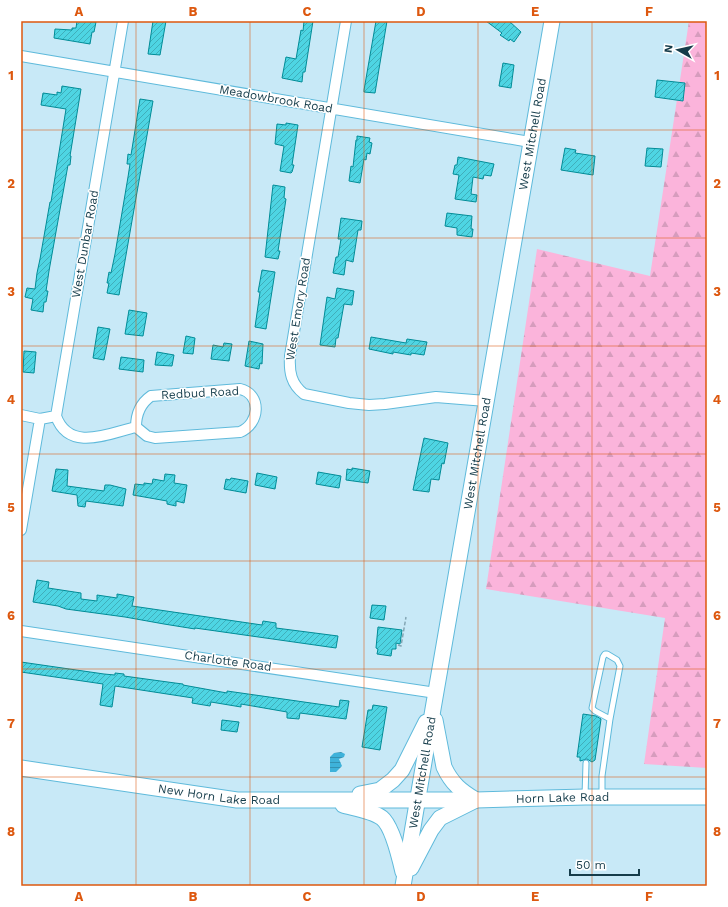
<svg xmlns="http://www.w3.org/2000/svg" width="728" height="907" font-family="'Work Sans',sans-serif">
<defs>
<pattern id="forest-firs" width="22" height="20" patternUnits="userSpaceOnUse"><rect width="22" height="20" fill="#fbb4db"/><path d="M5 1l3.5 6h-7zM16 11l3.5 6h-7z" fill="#d69cbd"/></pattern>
<pattern id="water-rules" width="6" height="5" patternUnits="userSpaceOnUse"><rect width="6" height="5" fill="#3eb2da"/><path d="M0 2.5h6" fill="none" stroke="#3392b3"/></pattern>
<pattern id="building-hatch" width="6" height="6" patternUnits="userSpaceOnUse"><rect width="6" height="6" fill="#4ed5e3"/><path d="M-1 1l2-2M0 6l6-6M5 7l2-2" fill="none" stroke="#40aeba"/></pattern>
</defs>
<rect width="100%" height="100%" fill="#c8e9f7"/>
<!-- forest -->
<path fill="url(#forest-firs)" d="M689,21H707V768L644,764L665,618L486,589L537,249L650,276Z"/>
<!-- water -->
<path fill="url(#water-rules)" d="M341,752L345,754L344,757L339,759L342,766L336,772H330V757L334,753Z"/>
<!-- building -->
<path fill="url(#building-hatch)" stroke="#018c97" d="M77,21L96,22L94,32H92L90,44L54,38L55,29L72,30V28H76Z
M153,21H166L160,55L148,54Z
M304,21H313L305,72H303L302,82L282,78L286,57L296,59L301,30L303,31Z
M376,21H387L375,93L364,92V90Z
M486,21H509L521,32L514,42L510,39L509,41L500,35L502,33Z
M503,63L514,65L511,88L499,86Z
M657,80L685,83L683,101L655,97Z
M62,86L81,89L70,156H71L70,165H68L49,271L46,291H48L46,302H44L43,312L31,310L33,299L25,297L27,288L35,289L37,273L40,259L50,202H51L66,109L41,105L43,93L57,95V92L61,93Z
M140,99L153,101L119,295L107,293L109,283H107L109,272L111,273L115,254L128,177L130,164H127L128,154L131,155Z
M286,123L298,125L292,165H294L292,172L291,173L280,171L284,146L275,144L277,124L286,125Z
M357,136L370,138L369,142L372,143L370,154L367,153L366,160L364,159L360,183L349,181L351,166L353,167L356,140H357Z
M565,148L576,150L575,153L595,156L593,175L561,170Z
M647,148L663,149L661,167L645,166Z
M458,157L494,164L491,176L484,175L483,179L473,177L471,194L477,195L476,202L455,199L459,175L453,174L455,165H457Z
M273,185L285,187L284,198L286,199L278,251H280L278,259L265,257Z
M447,213L472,216L471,229H473L472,237L457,235V228L445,226Z
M341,218L362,221L361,230H358L353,262L346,260L344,275L333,273L336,257H338L341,239H338Z
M262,270L275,272L266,329L255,327L260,292H258Z
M337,288L354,291L352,305L344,304L338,338H336L335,347L320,345L327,297L335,299Z
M129,310L147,313L143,336L125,334Z
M98,327L110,329L104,360L93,358Z
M186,336L195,338L193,354L183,353Z
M371,337L406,343L407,339L427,342L424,355L411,353V355L393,352V354L369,349Z
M249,341L263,344L262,364L260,363L259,369L245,366Z
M224,343L232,344L229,361L211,359L213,345L223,347Z
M24,351L36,352L34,373L23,372Z
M157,352L174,355L172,366L155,365Z
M121,357L144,360L143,372L119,369Z
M424,438L448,443L444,464L442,463L439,480L431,479L429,492L413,490Z
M352,468L370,471L368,483L346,480L347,469L352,470Z
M56,469L68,470L67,486L104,491L105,485H110L126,489L123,506L86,501L85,507L78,506L77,495L52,491Z
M318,472L341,476L339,488L316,484Z
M257,473L277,477L275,489L255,485Z
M165,474L175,475L174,483L187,485L184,503L176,501V506L167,504V501L133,495L135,484L144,485V483L152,484L153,479L164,481Z
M231,478L248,481L246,493L224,489L226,479L230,480Z
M37,580L49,582L48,588L81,593V599L97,601V595L117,598V594L134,597L132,606L262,625L263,621L276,623V628L338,636L336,648L195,628V629L164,624L125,617L66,609L58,606L33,602Z
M372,605L386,606L384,620L370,618Z
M378,627L402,630L400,644L396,643V649H392L391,656L377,654L378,649L376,648Z
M21,662L104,674L115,675V673L124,674V676L175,683L183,684V685L227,693V691L339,707L340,700L349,701L346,719L300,713L299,719L287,718V712L241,704V707L211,702L210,706L192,703L193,698L115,686L112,707L100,705L103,684L21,672Z
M373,705L387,707L380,750L362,747L368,710H372Z
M583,714L596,716L601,719L595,760L592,762L587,759L580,761V757H577Z
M222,720L239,722L237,732L221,730Z"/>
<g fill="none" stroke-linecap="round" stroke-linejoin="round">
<!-- service casing -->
<g stroke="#5fbadb" stroke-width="7">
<path id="service" d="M585,796L586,763
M602,796V776L610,719L620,666L617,660L607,654H605L603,657L592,708L595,711L610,719"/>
</g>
<!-- minor casing -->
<g stroke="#5fbadb" stroke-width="12">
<path id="minor" d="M346,21L290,356C289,372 291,384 304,394L349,403L369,405L385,404L436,397L486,401
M21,56L530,142
M240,389C262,394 260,424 240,432L155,438L147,436L136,427C136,414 141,403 151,396Z
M21,415L40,419L56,416C69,453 110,433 136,427
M56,416L123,21
M21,530L40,419
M21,631L436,693"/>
</g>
<!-- secondary casing -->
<g stroke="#5fbadb" stroke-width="17">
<g id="secondary">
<path d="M435,720L444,767C452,784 461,791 476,800"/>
<path id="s1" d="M21,768L237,800H476L585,797H707"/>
<path d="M360,794L380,790L393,780L402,770L426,722"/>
<path d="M343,805C354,808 373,811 382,818C392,826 400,859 403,872"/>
<path d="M411,868L431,830L440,818L474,801"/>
<path id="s2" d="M403,886L433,709L552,21"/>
</g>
</g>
<!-- path -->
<path stroke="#83a6b4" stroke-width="1.5" stroke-dasharray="4 2" stroke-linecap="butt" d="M398,645L401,646L406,617"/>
<!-- service -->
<use href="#service" stroke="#fff" stroke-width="5"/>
<!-- minor -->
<use href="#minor" stroke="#fff" stroke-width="10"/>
<!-- secondary -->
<use href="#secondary" stroke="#fff" stroke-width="15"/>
</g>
<!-- grid -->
<path fill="none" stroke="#dd580f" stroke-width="1" stroke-opacity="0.55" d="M136,21V886M250,21V886M364,21V886M478,21V886M592,21V886M21,130H707M21,238H707M21,346H707M21,454H707M21,561H707M21,669H707M21,777H707"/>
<g text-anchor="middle" stroke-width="3" stroke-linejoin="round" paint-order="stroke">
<!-- street labels -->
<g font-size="12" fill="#153c4a" stroke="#fff">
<text transform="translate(276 99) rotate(10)" y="4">Meadowbrook Road</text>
<text dy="4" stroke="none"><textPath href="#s2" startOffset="763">West Mitchell Road</textPath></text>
<text transform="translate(85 244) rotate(-80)" y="4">West Dunbar Road</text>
<text transform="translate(298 309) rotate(-81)" y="4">West Emory Road</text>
<text transform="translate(200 393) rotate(-3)" y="4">Redbud Road</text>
<text dy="4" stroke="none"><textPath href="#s2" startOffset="439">West Mitchell Road</textPath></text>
<text transform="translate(228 661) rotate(8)" y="4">Charlotte Road</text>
<text dy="4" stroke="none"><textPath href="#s2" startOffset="115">West Mitchell Road</textPath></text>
<text dy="4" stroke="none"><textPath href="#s1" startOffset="200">New Horn Lake Road</textPath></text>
<text dy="4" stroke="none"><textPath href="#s1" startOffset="544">Horn Lake Road</textPath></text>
</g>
</g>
<!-- border -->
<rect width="728" height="907" fill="none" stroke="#ffffff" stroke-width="44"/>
<!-- north arrow -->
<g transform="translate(678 50) rotate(278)" stroke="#ffffff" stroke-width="3" paint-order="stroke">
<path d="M0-3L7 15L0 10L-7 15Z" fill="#153c4a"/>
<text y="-6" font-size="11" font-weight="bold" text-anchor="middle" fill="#153c4a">N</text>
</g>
<!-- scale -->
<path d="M570 869v6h69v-6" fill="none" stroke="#153c4a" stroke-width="2"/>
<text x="576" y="869" font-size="12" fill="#153c4a" stroke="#ffffff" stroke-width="3" paint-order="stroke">50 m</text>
<rect x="22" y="22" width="684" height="863" fill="none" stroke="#dd580f" stroke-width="1.5"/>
<g font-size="13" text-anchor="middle" font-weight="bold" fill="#dd580f">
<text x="79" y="16">A</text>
<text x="193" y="16">B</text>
<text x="307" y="16">C</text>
<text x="421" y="16">D</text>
<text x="535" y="16">E</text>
<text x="649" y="16">F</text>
<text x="11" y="80">1</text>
<text x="717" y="80">1</text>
<text x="11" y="188">2</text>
<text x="717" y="188">2</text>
<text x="11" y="296">3</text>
<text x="717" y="296">3</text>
<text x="11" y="404">4</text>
<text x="717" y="404">4</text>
<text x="11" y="512">5</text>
<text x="717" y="512">5</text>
<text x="11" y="620">6</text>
<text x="717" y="620">6</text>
<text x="11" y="728">7</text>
<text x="717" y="728">7</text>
<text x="11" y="836">8</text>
<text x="717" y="836">8</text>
<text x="79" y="901">A</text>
<text x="193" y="901">B</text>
<text x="307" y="901">C</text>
<text x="421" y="901">D</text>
<text x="535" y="901">E</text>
<text x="649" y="901">F</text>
</g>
</svg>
